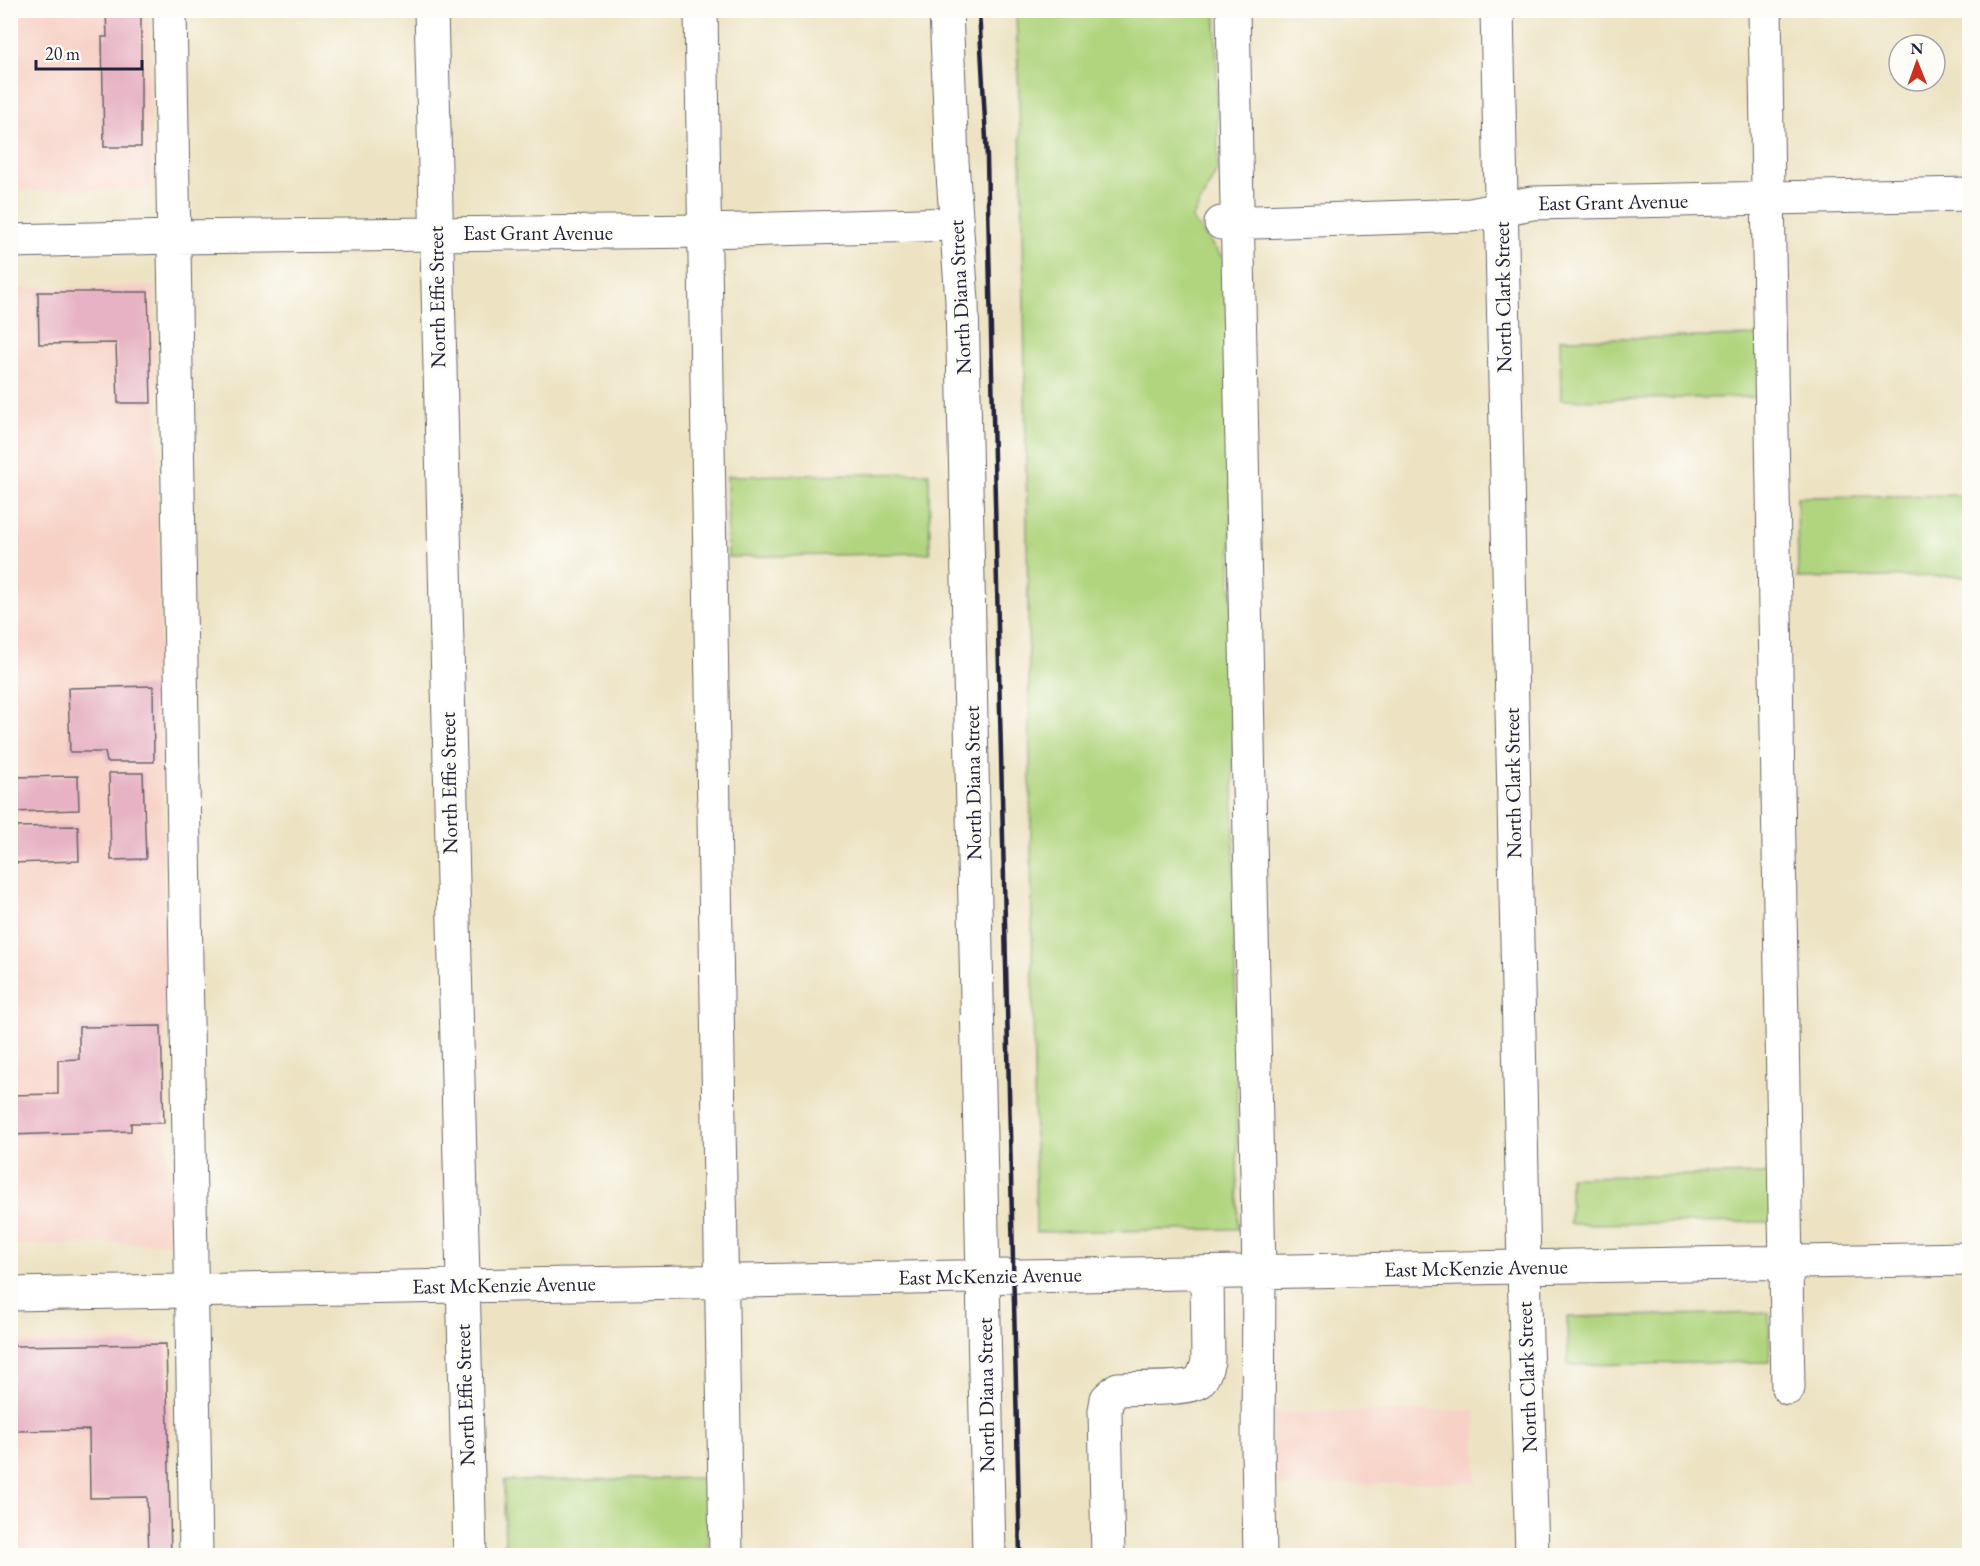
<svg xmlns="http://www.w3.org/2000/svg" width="1980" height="1566" font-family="'EB Garamond',serif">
<rect width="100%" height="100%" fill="#fdfcf7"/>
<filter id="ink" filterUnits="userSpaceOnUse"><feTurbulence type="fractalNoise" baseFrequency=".0167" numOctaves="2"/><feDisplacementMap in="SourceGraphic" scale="12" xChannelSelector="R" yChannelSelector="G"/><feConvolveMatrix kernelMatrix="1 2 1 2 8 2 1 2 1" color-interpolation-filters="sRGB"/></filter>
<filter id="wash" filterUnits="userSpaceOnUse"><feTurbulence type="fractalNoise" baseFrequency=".008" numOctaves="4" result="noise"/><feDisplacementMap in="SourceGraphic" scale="24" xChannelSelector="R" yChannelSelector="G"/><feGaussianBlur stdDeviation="1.35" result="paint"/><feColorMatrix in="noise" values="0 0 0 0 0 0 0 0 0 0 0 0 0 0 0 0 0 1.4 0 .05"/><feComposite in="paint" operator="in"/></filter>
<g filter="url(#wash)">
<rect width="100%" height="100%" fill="#ede3c3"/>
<!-- built -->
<path fill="#f7d1c6" d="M10,11H150L151,189L11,191Z
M155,286L168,1243L11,1245L10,288Z
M169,1340L172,1555H11L10,1342Z
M1476,1410V1482L1274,1486L1273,1413Z"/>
<!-- green -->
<path fill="#b1d57f" stroke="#6a7c5d" stroke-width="1.5" d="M1016,11H1216L1218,168L1192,219L1228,265L1238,1229L1036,1232L1023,221Z
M1763,336V397L1561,400L1560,339Z
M929,473L930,553L728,557L727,476Z
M1969,495V576L1798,578L1797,497Z
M1772,1174V1222L1570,1224V1177Z
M1769,1313L1770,1362L1568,1365L1567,1317Z
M707,1478L708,1555H505L504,1481Z"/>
<g id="blocks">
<!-- building -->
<path fill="#e7b3c4" d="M141,11V147H104L102,37H107L106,12Z
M38,292H148L151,403H118L116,343L39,344Z
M153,686L154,762H107L105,752H70L68,688Z
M109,773H143L146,859L111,860Z
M78,776L79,810L10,812V777Z
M78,826L79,861L10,863V827Z
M161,1026L164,1123H131V1131L10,1135V1095L58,1094V1060L79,1059V1027Z
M166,1344L171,1556H149L147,1497L90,1498L89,1430L10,1431V1346Z"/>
</g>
</g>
<g filter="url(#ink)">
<use href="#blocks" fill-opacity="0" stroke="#69666b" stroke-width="1.5"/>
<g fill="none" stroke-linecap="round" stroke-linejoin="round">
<!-- minor casing -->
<g stroke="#69666b" stroke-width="35">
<path id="minor" d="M170,10L196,1556
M431,10L470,1556
M701,10L726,1556
M946,10L952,161L962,301L989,1556
M1233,10L1259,1272L1258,1446L1260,1556
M1497,10L1524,1267L1532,1556
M1765,10L1788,1388
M1221,223L1471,215L1532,203L1970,194
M10,241L174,237L705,231L957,224
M10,1294L1970,1259
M1108,1556L1105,1411L1107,1399L1118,1389C1134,1388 1187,1390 1198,1382C1204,1377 1206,1369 1208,1361L1207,1273"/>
</g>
<!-- minor -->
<use href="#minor" stroke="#fff" stroke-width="33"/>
<!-- rail -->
<path stroke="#22223b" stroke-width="4.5" d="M979,10L987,158L989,247L1020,1556"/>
</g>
</g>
<g text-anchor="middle" stroke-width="6" stroke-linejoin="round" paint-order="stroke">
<!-- street labels -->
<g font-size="21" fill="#22223b" stroke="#fdfcf7">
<text transform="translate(1613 202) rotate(-1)" y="7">East Grant Avenue</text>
<text x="538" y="240">East Grant Avenue</text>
<text transform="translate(437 297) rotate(-91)" y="7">North Effie Street</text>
<text transform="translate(960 297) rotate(-93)" y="7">North Diana Street</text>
<text transform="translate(1503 297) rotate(-91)" y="7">North Clark Street</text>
<text transform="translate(449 783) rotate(-91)" y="7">North Effie Street</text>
<text transform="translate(973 783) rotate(-91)" y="7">North Diana Street</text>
<text transform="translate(1513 783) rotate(-91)" y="7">North Clark Street</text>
<text transform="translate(1476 1268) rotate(-1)" y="7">East McKenzie Avenue</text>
<text transform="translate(990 1276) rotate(-1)" y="7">East McKenzie Avenue</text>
<text transform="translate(504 1285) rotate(-1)" y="7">East McKenzie Avenue</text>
<text transform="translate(1527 1377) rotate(-92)" y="7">North Clark Street</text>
<text transform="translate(465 1395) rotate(-92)" y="7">North Effie Street</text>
<text transform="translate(986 1395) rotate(-91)" y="7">North Diana Street</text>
</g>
</g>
<!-- margin -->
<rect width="1980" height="1566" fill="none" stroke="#fdfcf7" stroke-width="36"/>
<!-- north arrow -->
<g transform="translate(1917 63) rotate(359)"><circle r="28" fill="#fdfcf7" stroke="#a5a5ac" stroke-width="1.5"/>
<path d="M0-4.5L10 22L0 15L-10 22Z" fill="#c8321e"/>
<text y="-9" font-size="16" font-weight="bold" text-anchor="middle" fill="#22223b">N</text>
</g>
<!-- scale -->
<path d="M36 60v9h106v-9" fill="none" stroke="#22223b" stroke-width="3"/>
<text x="45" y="60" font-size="18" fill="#22223b" stroke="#fdfcf7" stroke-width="4.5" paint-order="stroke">20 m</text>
</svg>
